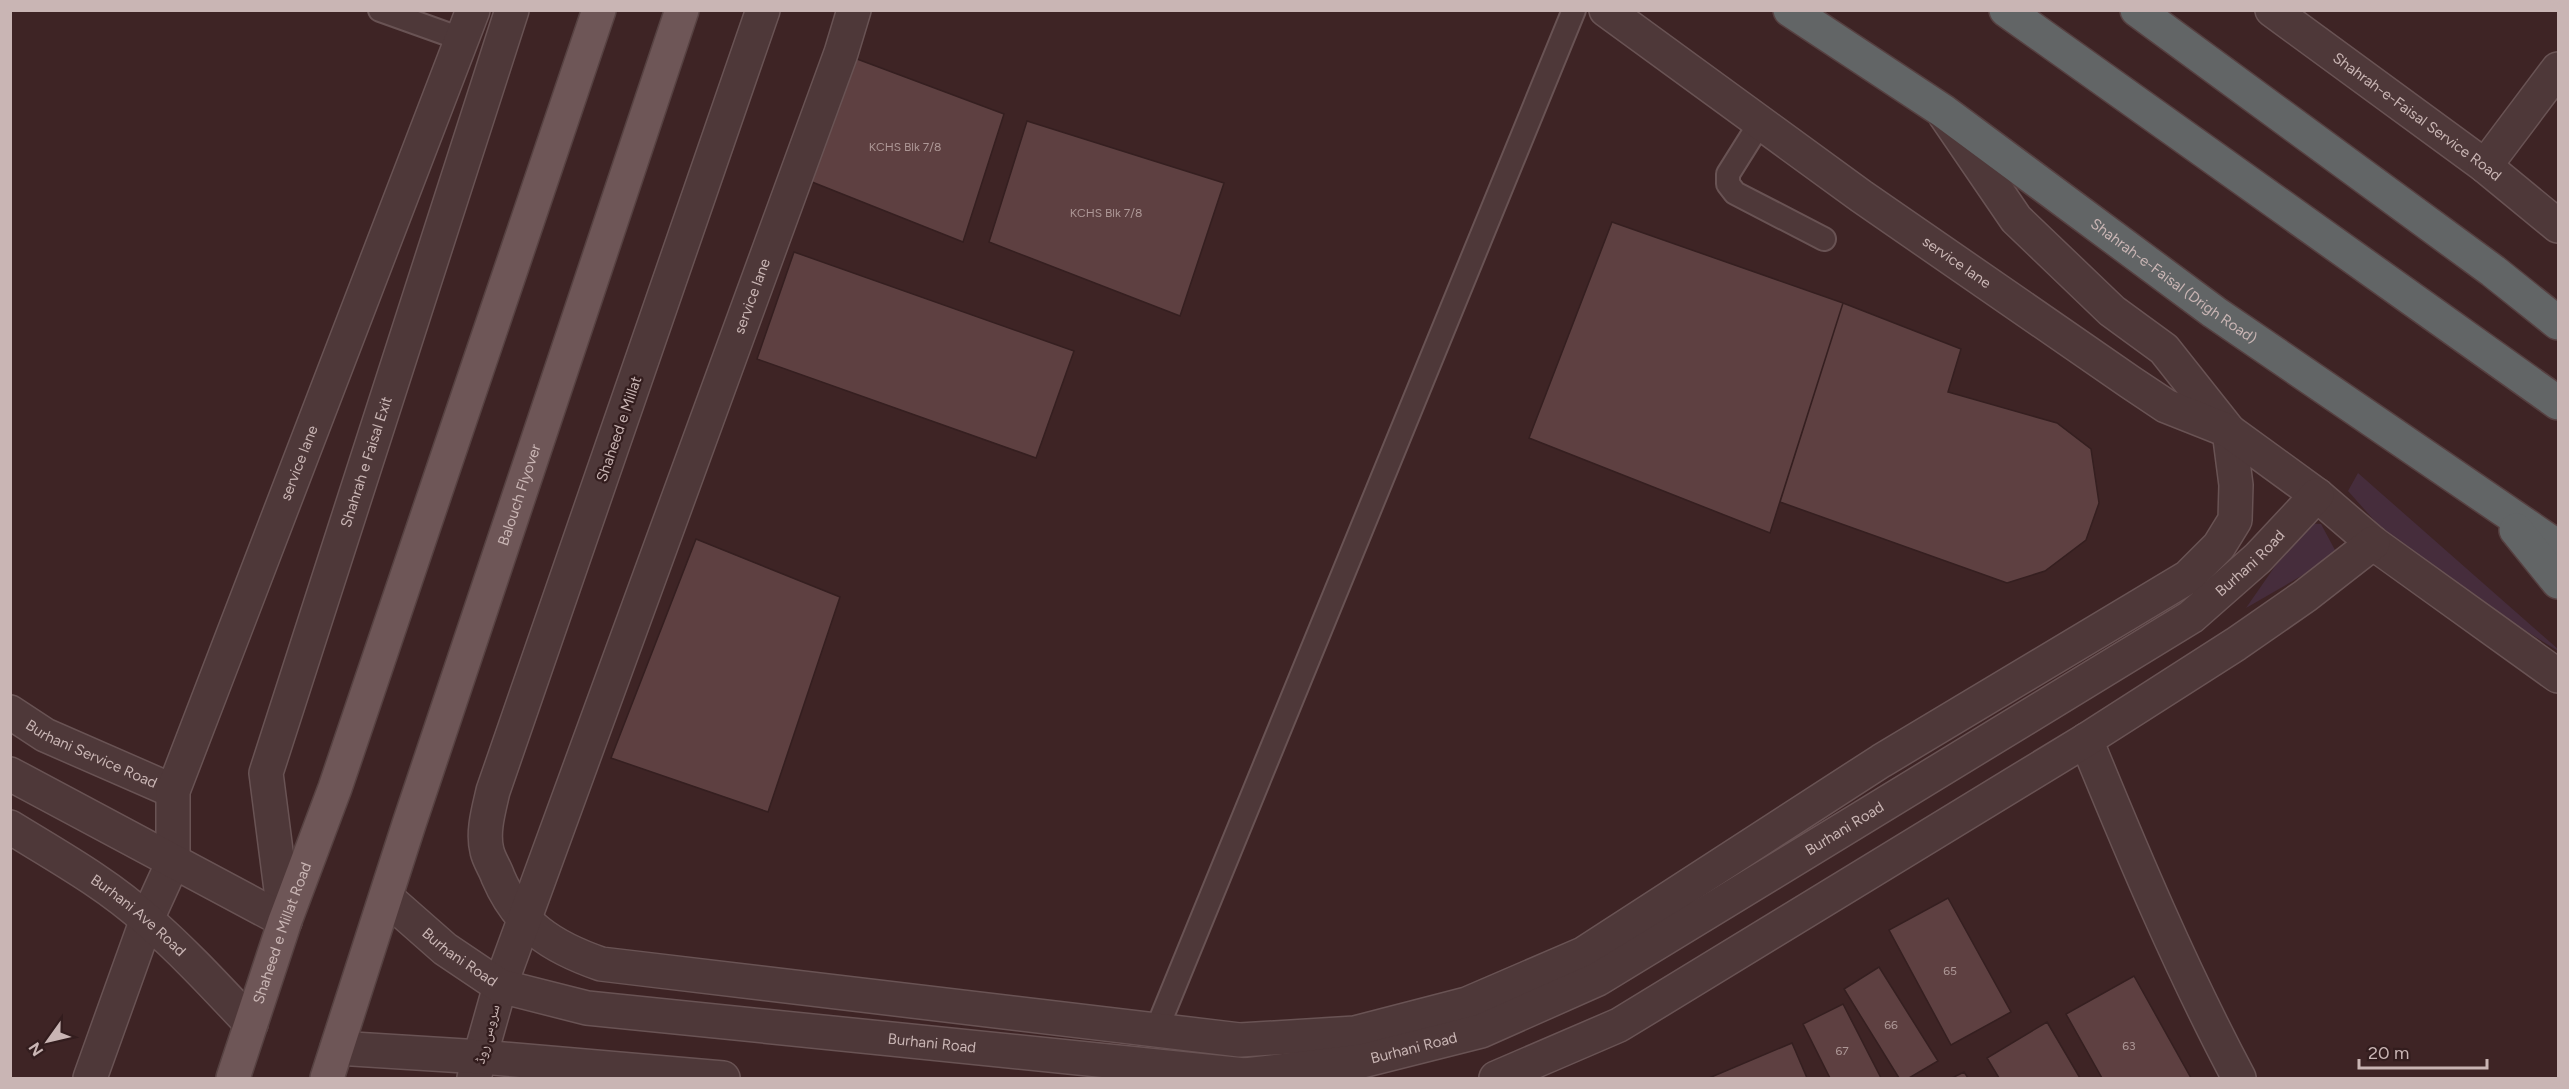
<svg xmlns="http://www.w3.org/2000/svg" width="2569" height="1089" font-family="Figtree,'Noto Naskh Arabic',sans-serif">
<rect width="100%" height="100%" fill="#3e2425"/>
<!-- green -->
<path fill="#462d3c" d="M2358,473L2558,649V651L2405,555L2348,491Z
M2305,523L2321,524L2335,550L2329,560L2246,608Z"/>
<!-- building -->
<path fill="#5e4041" stroke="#351f20" stroke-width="1.5" d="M841,53L1004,114L963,242L807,180Z
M1027,121L1224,183L1180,316L989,242Z
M1612,222L1843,303L1770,533L1529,438Z
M794,252L1074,351L1036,458L757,359Z
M1843,303L1961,349L1948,392L2057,423L2091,449L2099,503L2086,540L2045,571L2007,583L1780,502Z
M696,539L840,597L768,812L611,758Z
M1948,898L2011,1012L1951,1045L1889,930Z
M1879,967L1938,1061L1909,1078H1899L1844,989Z
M2134,976L2191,1078H2102L2066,1014Z
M1843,1004L1881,1078H1830L1803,1024Z
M2047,1022L2080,1078H1999L1987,1058Z
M1792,1043L1807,1078H1709Z
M1964,1072L1968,1078H1952Z"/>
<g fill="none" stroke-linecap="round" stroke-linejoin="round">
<!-- service casing -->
<g stroke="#695354" stroke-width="26">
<path id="service" d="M380,10L464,40
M1760,123L1728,174V184L1735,193L1824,239
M1156,1031L1574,10"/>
</g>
<!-- minor casing -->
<g stroke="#695354" stroke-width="36">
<g id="minor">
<path d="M763,10L493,791C489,809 482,832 487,851C489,860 495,868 498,877C519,926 552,947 601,964L1240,1040L1355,1033L1467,1004L1583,954L1881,761L2188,577L2219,546L2235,520L2236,485L2229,431L2164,349L2112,311L2016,219L1945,115"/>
<path id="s1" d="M1606,10L1861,196L2130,382L2166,406L2229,431L2317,495L2373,543L2558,676"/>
<path id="s2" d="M2272,10L2485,166L2558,226"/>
<path d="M2485,166L2558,69"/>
<path id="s3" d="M10,712L45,735L173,791"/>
<path d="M2086,740C2133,855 2181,969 2239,1078"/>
<path id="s4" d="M285,921L266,773L512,10"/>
<path id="s5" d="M90,1078L147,919L173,862V791L473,10"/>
<path id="s6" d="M474,1078L500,986L841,53L854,10"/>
</g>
</g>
<!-- tertiary casing -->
<g stroke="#695354" stroke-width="36">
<g id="tertiary">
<path d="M10,774L285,921"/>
<path id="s7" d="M10,827C57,856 106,883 147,920C184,952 217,988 251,1024"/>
<path id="s8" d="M387,898L445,949L500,986L587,1008L1245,1075L1362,1061L1481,1031L1598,979L2191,617L2258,558L2317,495"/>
<path d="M337,1048L481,1057L723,1078"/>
<path d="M1496,1078L1619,1025L2086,740L2236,644L2305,596L2373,543"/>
</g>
</g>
<!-- primary casing -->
<g stroke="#574242" stroke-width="36">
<g id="primary">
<path id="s9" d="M233,1078L285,921L335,788L599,10"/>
<path id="s10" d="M327,1078L409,824L682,10"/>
</g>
</g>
<!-- trunk casing -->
<g stroke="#564041" stroke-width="36">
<g id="trunk">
<path id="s11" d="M1790,10L1943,111L2214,312L2558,547"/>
<path d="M2006,10L2558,403"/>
<path d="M2137,10L2493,271L2558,323"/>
<path d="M2516,530L2558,582"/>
</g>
</g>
<!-- service -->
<use href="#service" stroke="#4e3839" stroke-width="22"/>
<!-- minor -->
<use href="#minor" stroke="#4e3839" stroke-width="33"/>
<!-- tertiary -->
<use href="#tertiary" stroke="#4e3839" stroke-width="33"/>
<!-- primary -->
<use href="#primary" stroke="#6e5657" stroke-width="33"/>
<!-- trunk -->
<use href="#trunk" stroke="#626566" stroke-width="33"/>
</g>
<g text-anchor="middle" stroke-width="4.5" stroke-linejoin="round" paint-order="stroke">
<!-- number labels -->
<g font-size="12" fill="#ae9897">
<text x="905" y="151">KCHS Blk 7/8</text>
<text x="1106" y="217">KCHS Blk 7/8</text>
<text x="1950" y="975">65</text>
<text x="1891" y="1029">66</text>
<text x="2129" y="1050">63</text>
<text x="1842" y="1055">67</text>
</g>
<!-- street labels -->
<g font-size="15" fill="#c9b5b4" stroke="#331d1e">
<text dy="5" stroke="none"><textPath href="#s2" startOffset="180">Shahrah-e-Faisal Service Road</textPath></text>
<text dy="5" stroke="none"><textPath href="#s1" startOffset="432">service lane</textPath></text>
<text dy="5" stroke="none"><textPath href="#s11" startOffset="470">Shahrah-e-Faisal (Drigh Road)</textPath></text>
<text dy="5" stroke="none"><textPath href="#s6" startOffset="830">service lane</textPath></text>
<text transform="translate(619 429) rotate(-71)" y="5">Shaheed e Millat</text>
<text dy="5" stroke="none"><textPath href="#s5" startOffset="654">service lane</textPath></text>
<text dy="5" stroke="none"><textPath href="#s4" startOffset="476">Shahrah e Faisal Exit</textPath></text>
<text dy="5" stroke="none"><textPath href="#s10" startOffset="614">Balouch Flyover</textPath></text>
<text dy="5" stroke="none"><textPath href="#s8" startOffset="2038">Burhani Road</textPath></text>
<text dy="5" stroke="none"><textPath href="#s3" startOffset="92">Burhani Service Road</textPath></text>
<text dy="5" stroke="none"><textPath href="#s8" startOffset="1552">Burhani Road</textPath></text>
<text dy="5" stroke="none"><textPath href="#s7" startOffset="156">Burhani Ave Road</textPath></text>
<text dy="5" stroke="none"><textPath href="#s9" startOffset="153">Shaheed e Millat Road</textPath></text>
<text dy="5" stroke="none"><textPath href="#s8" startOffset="94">Burhani Road</textPath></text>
<text transform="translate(487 1034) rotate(-75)" y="5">سروس روڈ</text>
<text dy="5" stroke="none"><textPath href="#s8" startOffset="580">Burhani Road</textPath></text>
<text dy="5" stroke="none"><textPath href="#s8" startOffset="1066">Burhani Road</textPath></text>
</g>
</g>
<!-- border -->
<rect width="2569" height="1089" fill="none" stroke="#c9b5b4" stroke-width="24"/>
<!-- north arrow -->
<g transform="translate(48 1041) rotate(236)" stroke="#331d1e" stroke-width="4.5" paint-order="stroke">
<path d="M0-4.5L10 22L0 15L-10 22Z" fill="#c9b5b4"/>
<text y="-9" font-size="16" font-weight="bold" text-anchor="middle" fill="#c9b5b4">N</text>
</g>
<!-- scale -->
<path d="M2359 1059v9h128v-9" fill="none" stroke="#c9b5b4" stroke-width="3"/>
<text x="2368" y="1059" font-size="18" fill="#c9b5b4" stroke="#331d1e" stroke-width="4.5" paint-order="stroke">20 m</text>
</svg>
